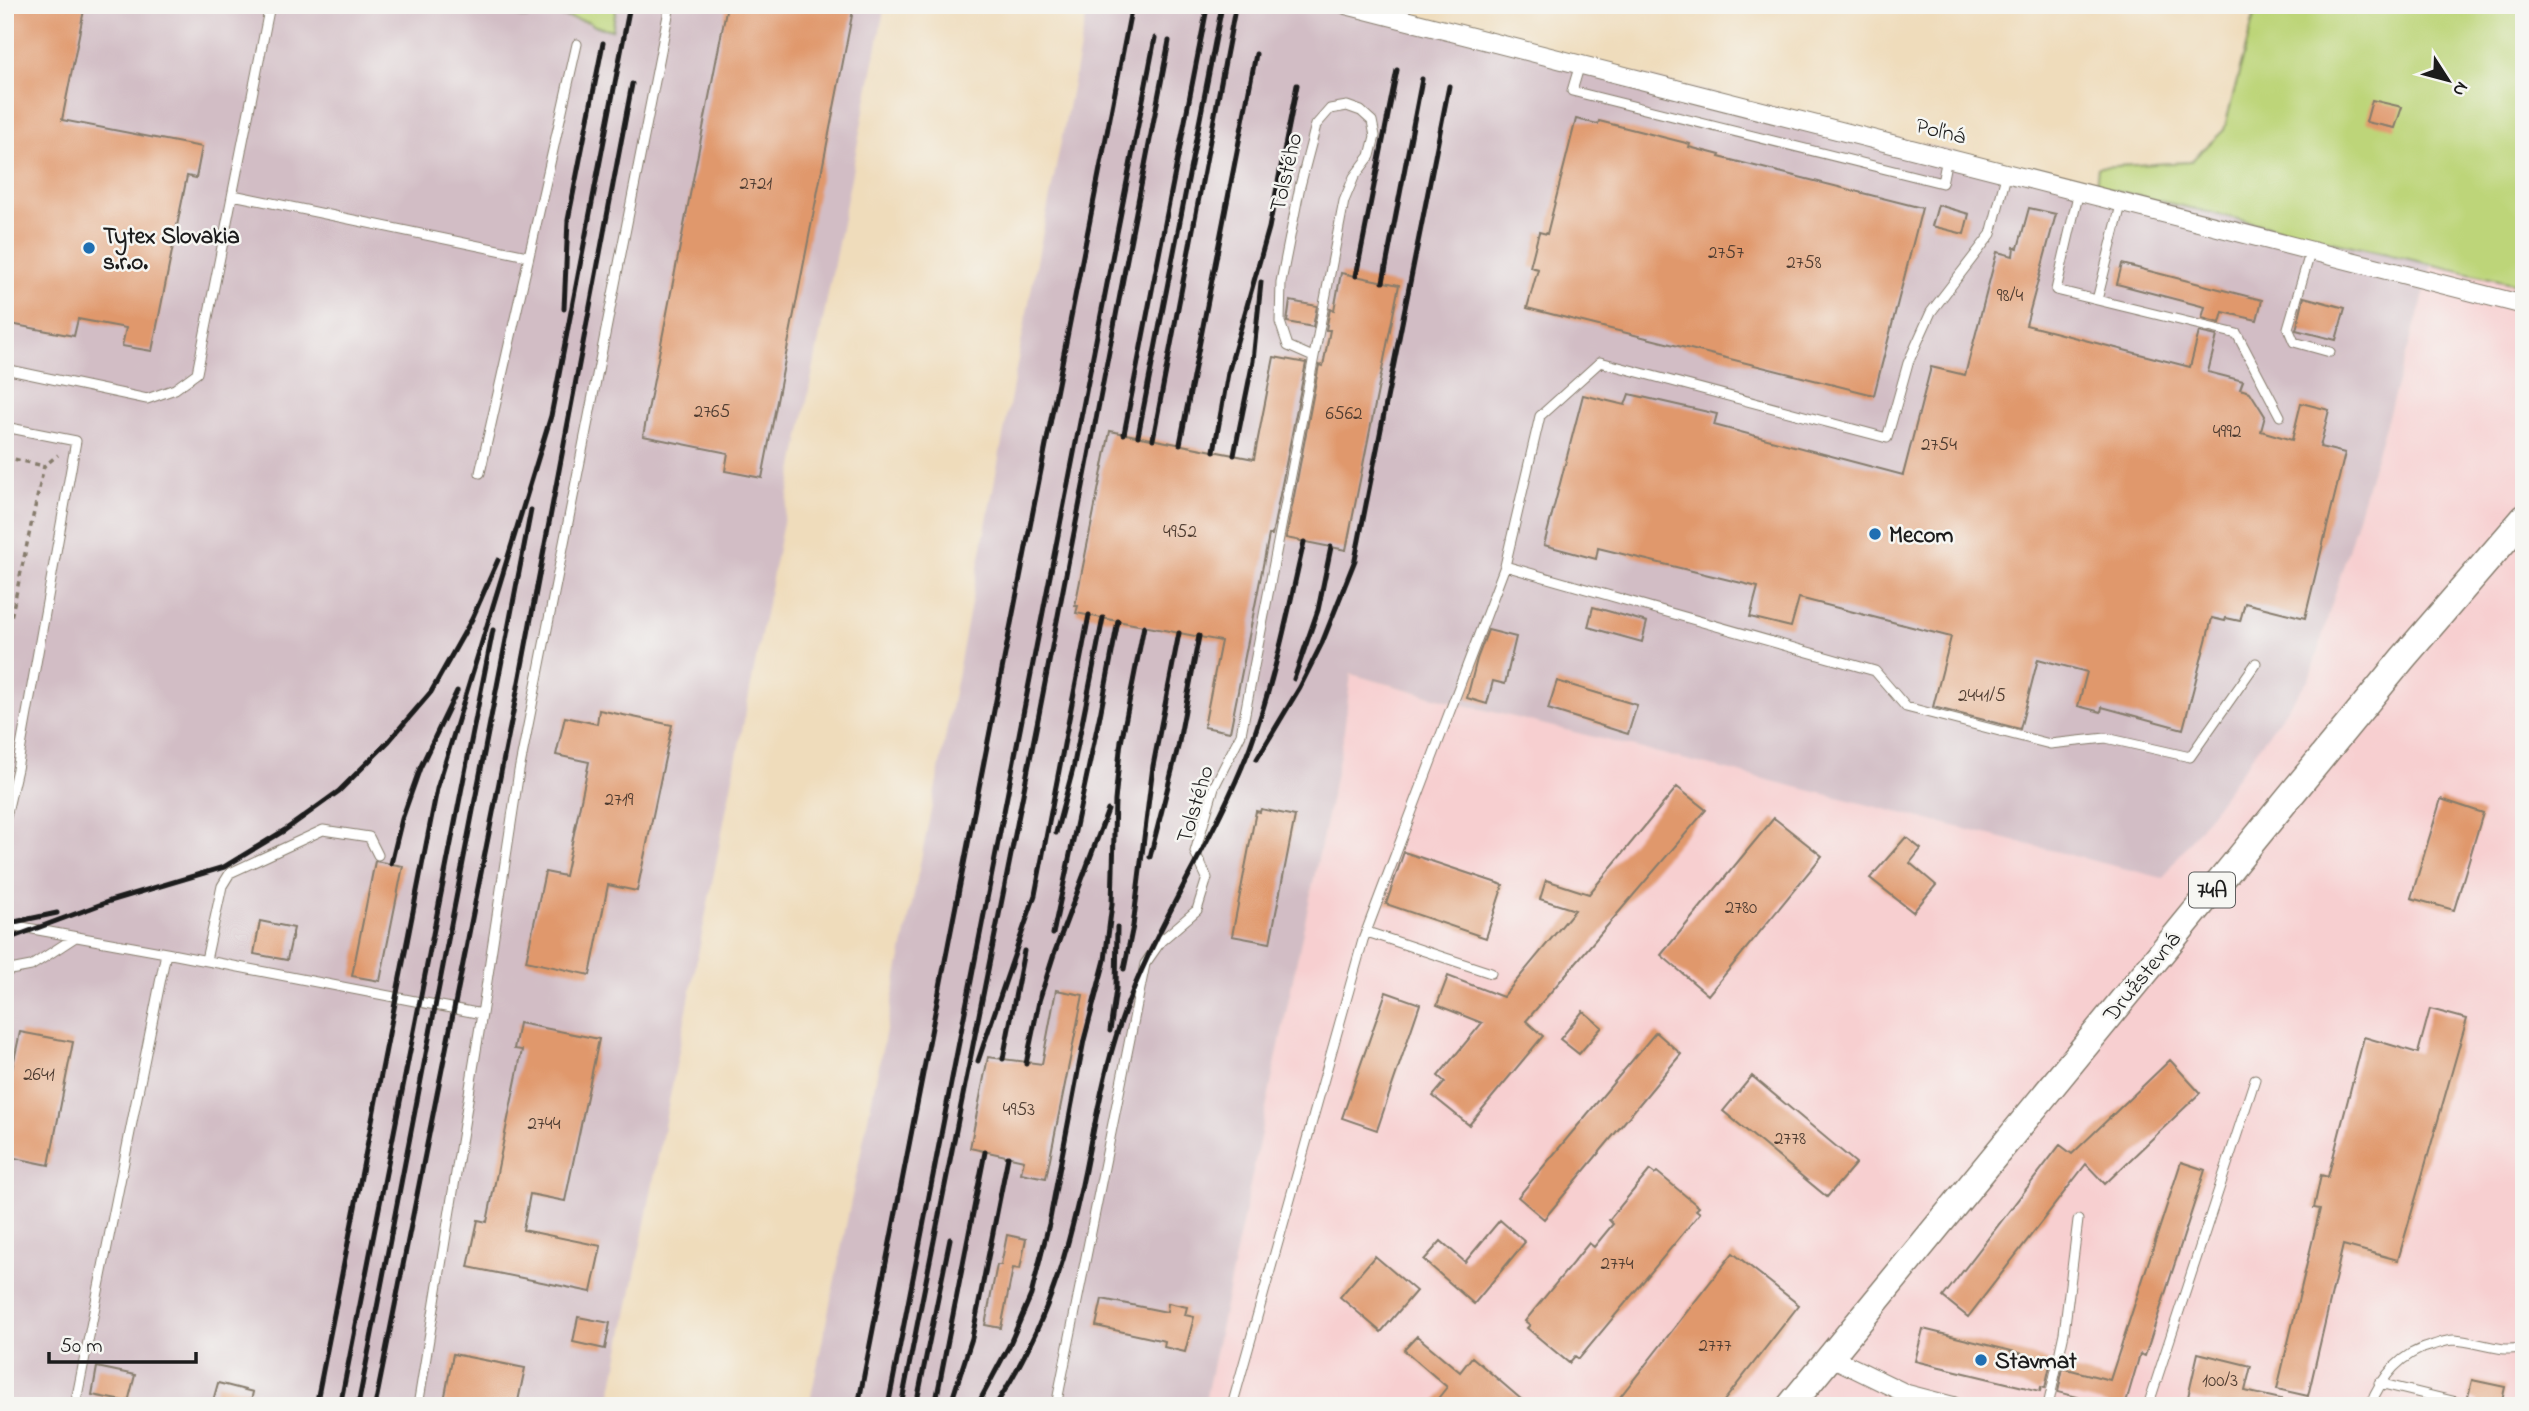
<svg xmlns="http://www.w3.org/2000/svg" width="2529" height="1411" font-family="'Indie Flower',sans-serif">
<rect width="100%" height="100%" fill="#f6f6f2"/>
<filter id="ink" filterUnits="userSpaceOnUse"><feTurbulence type="fractalNoise" baseFrequency=".0143" numOctaves="2"/><feDisplacementMap in="SourceGraphic" scale="14" xChannelSelector="R" yChannelSelector="G"/><feConvolveMatrix kernelMatrix="1 2 1 2 8 2 1 2 1" color-interpolation-filters="sRGB"/></filter>
<filter id="wash" filterUnits="userSpaceOnUse"><feTurbulence type="fractalNoise" baseFrequency=".00686" numOctaves="4" result="noise"/><feDisplacementMap in="SourceGraphic" scale="28" xChannelSelector="R" yChannelSelector="G"/><feGaussianBlur stdDeviation="1.57" result="paint"/><feColorMatrix in="noise" values="0 0 0 0 0 0 0 0 0 0 0 0 0 0 0 0 0 1.4 0 .05"/><feComposite in="paint" operator="in"/></filter>
<g filter="url(#wash)">
<rect width="100%" height="100%" fill="#efdcbb"/>
<!-- built -->
<path fill="#f7cfd0" d="M2433,265L2524,286V1406H1204L1343,739L1351,674L1453,702L1916,816L2310,677Z"/>
<!-- industrial -->
<path fill="#d2bdc5" d="M5,5H473L526,18L529,14L537,11L612,29L617,5H885L609,1406H5Z
M1086,5H1354L2159,202L2433,265L2310,677L2163,878L1453,702L1351,674L1343,739L1204,1406H809L936,786L1033,281L1086,18Z"/>
<!-- green -->
<path fill="#bdd579" stroke="#6c784a" stroke-width="2" d="M473,5H617L612,30L595,26L589,22L537,11L529,14L527,18Z
M2257,5H2524V286L2096,186L2098,167L2190,162L2224,130Z"/>
<g id="blocks">
<!-- building -->
<path fill="#e0986c" d="M5,5H85L62,120L202,147L196,178L187,176L152,351L122,346L126,328L78,319L74,336L5,323Z
M727,5H854L762,478L725,471L728,453L643,436Z
M2372,100L2402,107L2395,128L2366,122Z
M1576,119L1598,124L1599,121L1690,144L1689,147L1720,155L1719,157L1922,208L1874,395L1527,308L1538,269L1530,267L1539,232L1547,234Z
M1938,205L1969,214L1964,234L1932,226Z
M2029,208L2056,214L2026,325L2190,367L2199,332L2217,336L2208,372L2243,381L2240,389L2250,392L2265,416L2261,431L2292,440L2301,403L2329,410L2320,447L2345,453L2305,618L2245,603L2240,621L2226,618L2225,621L2212,618L2183,729L2102,707L2101,712L2078,706L2087,672L2038,659L2020,729L1933,707L1951,637L1799,598L1791,627L1750,617L1758,587L1598,548L1596,559L1544,545L1583,395L1625,405L1629,394L1717,414L1714,425L1903,475L1931,367L1965,375L1997,252L2013,256L2014,247L2018,248Z
M2122,264L2262,300L2257,320L2223,312L2220,323L2202,318L2205,307L2117,284Z
M1341,273L1399,285L1346,550L1286,538L1319,365L1323,366L1330,330H1326L1330,309L1334,310Z
M2304,297L2345,308L2336,340L2296,330Z
M1290,301L1317,306L1313,327L1287,322Z
M1274,357L1306,363L1272,535H1269L1230,732L1204,727L1221,641L1076,613L1078,606H1075L1110,431L1254,459Z
M1593,607L1647,622L1642,642L1588,627Z
M1488,630L1516,637L1505,684L1493,681L1487,704L1467,698L1477,659Z
M1557,681L1637,705L1628,734L1548,709Z
M599,710L672,725L637,891L608,885L590,975L526,961L545,872L565,876L589,762L556,755L565,717L597,724Z
M1677,787L1706,810L1526,1021L1543,1036L1469,1125L1433,1096L1445,1082L1438,1076L1482,1023L1437,1005L1448,976L1503,997L1575,910L1540,899L1546,880L1589,894Z
M2441,799L2483,813L2454,910L2411,898Z
M1261,809L1295,816L1270,943L1232,936L1256,811L1260,812Z
M1774,818L1822,856L1708,995L1661,955Z
M1906,837L1921,849L1910,863L1936,885L1913,912L1870,878Z
M1404,852L1503,885L1486,938L1386,904Z
M375,861L403,866L380,981L352,976Z
M260,921L294,928L287,960L254,954Z
M1056,990L1083,995L1046,1178L1021,1173L1024,1160L970,1148L988,1057L1042,1064Z
M1386,992L1420,1004L1377,1130L1342,1118Z
M2430,1009L2467,1019L2398,1260L2343,1245L2308,1396L2277,1389L2320,1209L2314,1208L2321,1175L2328,1177L2364,1037L2418,1053Z
M1583,1011L1602,1027L1579,1054L1560,1039Z
M519,1023L599,1039L565,1201L530,1194L523,1230L601,1246L591,1292L468,1267L478,1220L487,1222L522,1050L514,1049Z
M20,1032L73,1042L49,1165L5,1156V1103Z
M1656,1032L1681,1054L1544,1219L1518,1197Z
M2170,1060L2200,1093L2105,1184L2086,1164L1968,1317L1943,1297L2060,1145L2072,1154Z
M1752,1076L1856,1163L1827,1197L1723,1111Z
M2181,1162L2205,1170L2145,1356L2140,1354L2125,1406H2112L2058,1392L2063,1368L2110,1380Z
M1650,1170L1655,1174L1657,1172L1699,1207L1696,1210L1700,1213L1579,1359L1575,1356L1569,1363L1527,1328L1530,1325L1525,1321L1589,1243L1594,1247L1613,1224L1609,1220Z
M1500,1220L1525,1242L1474,1304L1424,1260L1441,1241L1465,1262Z
M1007,1235L1026,1239L1020,1269L1013,1268L1001,1328L985,1325L997,1265H1001Z
M1733,1253L1799,1305L1720,1406H1613Z
M1375,1256L1416,1291L1381,1332L1340,1297Z
M1102,1299L1167,1312L1168,1303L1187,1307L1185,1315L1194,1317L1185,1352L1164,1347L1165,1341L1096,1326Z
M578,1317L610,1323L605,1349L573,1342Z
M1923,1329L2048,1360L2047,1364L2050,1365L2045,1388L2041,1387L2040,1391L1915,1361Z
M1417,1336L1460,1372L1472,1357L1529,1406H1432L1447,1387L1404,1350Z
M2198,1353L2251,1366L2245,1391L2281,1399L2280,1406H2225L2188,1397Z
M453,1354L525,1368L517,1406H443Z
M97,1367L135,1375L128,1402L92,1395Z
M2472,1380L2505,1387L2501,1406H2480L2477,1401L2468,1397Z
M218,1383L253,1392L250,1406H233L213,1401Z"/>
</g>
</g>
<g filter="url(#ink)">
<use href="#blocks" fill-opacity="0" stroke="#867c6c" stroke-width="2"/>
<g fill="none" stroke-linecap="round" stroke-linejoin="round">
<!-- lane casing -->
<g stroke="#867c6c" stroke-width="11">
<path id="lane" d="M1580,64L1572,91L1942,183L1947,158
M2079,191L2056,290L2237,334L2280,416
M233,195L527,256
M2311,250L2288,328L2294,342L2330,352
M2097,300L2122,201
M5,369L147,399L175,389L197,373L270,5
M5,427L76,441L17,769L5,821
M480,473L577,44
M1505,566L1875,671L1906,707L2050,744L2106,738L2190,757L2256,663
M5,924L166,953
M1367,932L1491,973
M206,960L222,886L230,873L323,830L369,837L378,855
M5,971L31,966L74,938
M2379,1383L2473,1406
M75,1406L166,953L482,1014L519,771L670,5
M418,1406L482,1014
M1056,1406L1145,964L1161,941L1197,910L1207,878L1195,852L1214,787L1241,734L1344,201L1354,177L1370,156L1375,136L1372,121L1361,111L1347,106L1330,109L1316,125L1300,186L1281,282L1280,322L1288,346L1313,357
M1232,1406L1363,940L1505,566L1540,416L1600,362L1887,438L1908,363L1931,312L1991,234L2007,172
M2048,1406L2064,1333L2078,1220
M2148,1406L2255,1079
M2370,1406C2382,1376 2400,1353 2433,1345C2440,1343 2447,1340 2454,1340C2477,1341 2501,1354 2524,1347"/>
</g>
<!-- street casing -->
<g stroke="#867c6c" stroke-width="20">
<path id="street" d="M1346,5L2524,305
M1831,1357L1907,1394L1953,1406"/>
</g>
<!-- primary casing -->
<g stroke="#867c6c" stroke-width="29">
<path id="primary" d="M1790,1406L2403,658L2524,518"/>
</g>
<!-- path -->
<path stroke="#867c6c" stroke-width="3.5" stroke-dasharray="5 5" stroke-linecap="butt" d="M5,457L44,466
M5,645L44,466L58,455"/>
<!-- lane -->
<use href="#lane" stroke="#fff" stroke-width="9"/>
<!-- street -->
<use href="#street" stroke="#fff" stroke-width="18"/>
<!-- primary -->
<use href="#primary" stroke="#fff" stroke-width="26"/>
<!-- rail -->
<path stroke="#1c1c1c" stroke-width="5" d="M1356,276L1397,70
M1383,282L1422,79
M564,309L568,220L603,43
M1124,434L1207,8
M1138,436L1221,11
M1153,439L1234,14
M1180,444L1256,54
M1214,451L1228,373L1269,228L1297,85
M1234,455L1253,361L1261,282
M1294,679L1318,610L1331,547
M1099,721L1118,621
M1120,748L1144,626
M1257,759L1300,687L1322,643L1355,560L1449,86
M1056,833L1073,769L1103,618
M1150,857L1178,747L1199,636
M391,864L402,819L420,768L457,691
M5,924L57,913
M1053,934L1100,714
M5,940L110,901L224,867L285,830L339,791L388,742L431,692L472,619L498,560
M1124,969L1133,926L1153,766L1179,633
M1039,1001L1054,954L1108,810
M1110,1031L1116,989L1117,927
M1003,1059L1024,951
M978,1061L1035,895L1089,615
M1026,1064L1041,992
M1092,1138C1101,1092 1111,1044 1129,1000C1163,913 1217,834 1250,747C1275,680 1288,611 1304,542
M316,1406L437,789L551,416L630,5
M340,1406L493,630
M358,1406L531,510
M375,1406L518,687L632,84
M858,1406L1132,5
M888,1406L1155,38
M901,1406L1039,714L1169,41
M916,1406L950,1239
M935,1406L985,1152
M950,1406L972,1338L1008,1157
M977,1406L1009,1346L1031,1295L1049,1224L1084,1040L1105,960L1112,904L1115,801L1121,740
M995,1406C1053,1318 1075,1230 1093,1128"/>
</g>
</g>
<!-- markers -->
<g fill="#1f6fb2" stroke="#f6f6f2" stroke-width="2.5">
<circle cx="89" cy="248" r="7"/>
<circle cx="1875" cy="534" r="7"/>
<circle cx="1981" cy="1360" r="7"/>
</g>
<g text-anchor="middle" stroke-width="5" stroke-linejoin="round" paint-order="stroke">
<!-- number labels -->
<g font-size="19" fill="#4d3b30">
<text x="756" y="189">2721</text>
<text x="1726" y="258">2757</text>
<text x="1804" y="268">2758</text>
<text x="2010" y="301">98/4</text>
<text x="712" y="417">2765</text>
<text x="1344" y="419">6562</text>
<text x="2227" y="437">4992</text>
<text x="1939" y="450">2754</text>
<text x="1180" y="537">4952</text>
<text x="1982" y="701">2441/5</text>
<text x="619" y="805">2719</text>
<text x="1741" y="913">2780</text>
<text x="39" y="1080">2641</text>
<text x="1019" y="1115">4953</text>
<text x="544" y="1129">2744</text>
<text x="1790" y="1144">2778</text>
<text x="1617" y="1269">2774</text>
<text x="1715" y="1351">2777</text>
<text x="2220" y="1386">100/3</text>
</g>
<!-- shield labels -->
<rect fill="#f6f6f2" stroke="#5d5d5c" stroke-width="2" x="2189" y="872.5" width="46" height="35" rx="5"/>
<g font-size="21" font-weight="bold" fill="#1c1c1c">
<text x="2212" y="897">74A</text>
</g>
<!-- street labels -->
<g font-size="23" fill="#1c1c1c" stroke="#f6f6f2">
<text transform="translate(1941 130) rotate(14)" y="8">Poľná</text>
<text transform="translate(1285 172) rotate(-77)" y="8">Tolstého</text>
<text transform="translate(1194 804) rotate(-73)" y="8">Tolstého</text>
<text transform="translate(2141 976) rotate(-51)" y="8">Družstevná</text>
</g>
<!-- poi labels -->
<g font-size="23" font-weight="bold" fill="#1c1c1c" stroke="#f6f6f2" text-anchor="start">
<text x="103" y="243">Tytex Slovakia<tspan x="103" dy="26">s.r.o.</tspan></text>
<text x="1889" y="542">Mecom</text>
<text x="1995" y="1368">Stavmat</text>
</g>
</g>
<!-- margin -->
<rect width="2529" height="1411" fill="none" stroke="#f6f6f2" stroke-width="28"/>
<!-- north arrow -->
<g transform="translate(2448 80) rotate(126)" stroke="#f6f6f2" stroke-width="5" paint-order="stroke">
<path d="M0-5L12 26L0 18L-12 26Z" fill="#1c1c1c"/>
<text y="-10" font-size="19" font-weight="bold" text-anchor="middle" fill="#1c1c1c">N</text>
</g>
<!-- scale -->
<path d="M49 1352v10h147v-10" fill="none" stroke="#1c1c1c" stroke-width="3.5"/>
<text x="60" y="1352" font-size="21" fill="#1c1c1c" stroke="#f6f6f2" stroke-width="5" paint-order="stroke">50 m</text>
</svg>
